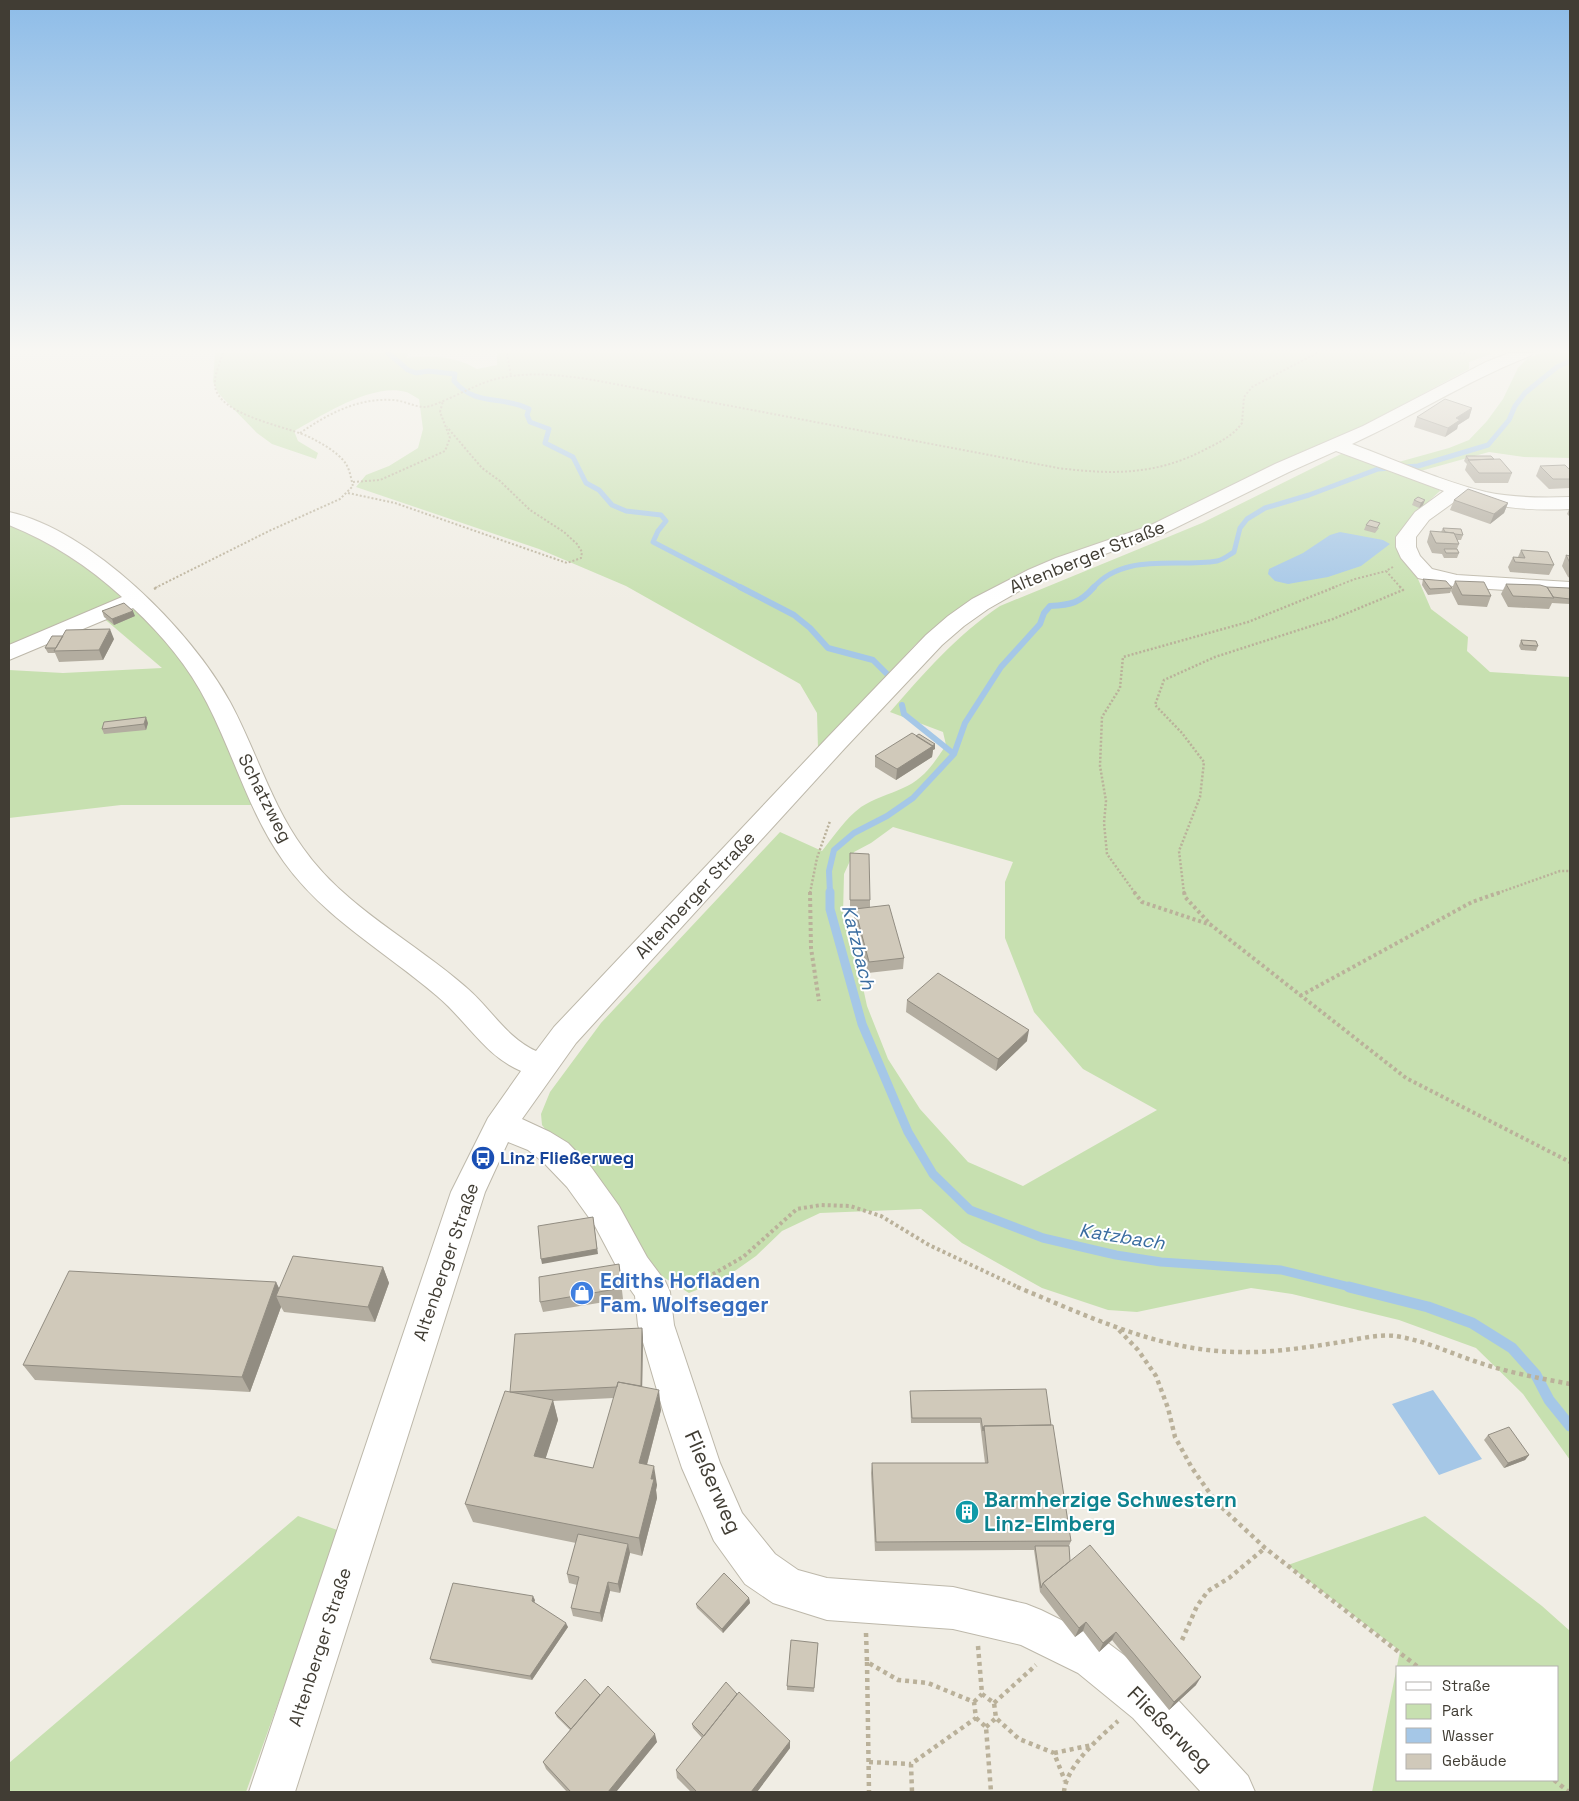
<svg xmlns="http://www.w3.org/2000/svg" width="1579" height="1801" font-family="'Space Grotesk',sans-serif">
<rect width="100%" height="100%" fill="#f0ede4"/>
<!-- green -->
<path fill="#c7e0b0" fill-rule="evenodd" d="M215,353H408L407,358C432,355 454,356 477,369L497,365V353H1493L1469,362V369L1359,428L1264,469L1184,511L1131,534L1022,572L982,594L945,618L916,644L818,748L817,713L800,684L626,586L539,549L356,487L366,475L389,466L418,448L423,429L419,399C415,397 410,393 406,392C373,382 321,416 294,431L298,441L318,453L316,459L272,444L257,433L219,394L213,382Z
M1543,353H1570V458L1524,457L1489,452L1417,472L1395,463L1449,448L1469,440L1487,421L1503,399L1518,368L1528,358Z
M1345,452L1436,486L1440,491L1420,509L1400,551L1408,567L1418,579L1431,609L1468,637L1467,651L1490,672L1570,677V1460L1523,1394L1476,1348L1399,1320L1292,1294L1251,1288L1137,1312L1108,1310L1042,1288L962,1243L921,1209L820,1213L782,1231L756,1256L722,1280L689,1293L655,1272L542,1125L541,1114L550,1092L601,1023L780,832L822,851C834,836 845,819 861,807C873,799 890,794 903,788C923,780 935,762 946,745L943,732L890,712C924,673 957,635 1000,606L1202,523ZM893,827L1013,862L1005,882V938L1034,1012L1083,1069L1157,1110L1023,1186L968,1162L920,1109L888,1059L867,1006L856,955L843,914L844,874L854,852L871,843Z
M9,520L43,536L128,599L9,650Z
M134,606L156,626L212,703L259,805H121L9,818V670L63,673L162,668L101,616Z
M298,1516L340,1531L246,1792H9V1763Z
M1425,1516L1542,1606L1570,1631V1792H1372L1400,1651L1288,1565ZM1398,1667H1558V1780H1398Z"/>
<!-- water -->
<path fill="#a5c7e7" d="M1340,532L1383,540L1390,544L1361,566L1328,577L1288,584L1275,581L1268,574L1269,569L1303,553L1330,535Z
M1433,1390L1482,1459L1439,1475L1392,1404Z"/>
<g fill="none" stroke-linecap="round" stroke-linejoin="round">
<!-- stream-far3 -->
<path stroke="#a5c7e7" stroke-width="5" d="M388,353L408,370L416,373L428,371L455,374L454,381C476,407 501,395 529,409L527,415L530,422L549,429L545,443L573,457L586,483L599,490L612,505L626,511L661,515L666,521L658,531L653,542L742,588
M1093,588C1124,552 1176,568 1217,561C1223,560 1229,555 1234,552L1240,528L1247,519L1265,508L1309,495L1378,469L1418,466L1488,445L1509,420L1515,406L1525,393L1557,367L1570,361"/>
<!-- stream-far2 -->
<path stroke="#a5c7e7" stroke-width="6" d="M740,587L794,615L810,628L828,648L873,660L887,674
M902,705L904,714L954,754
M830,893L829,871L834,850L854,833L887,816L913,798L954,754L965,723L1001,667L1040,624L1044,613L1050,606C1071,605 1080,603 1094,587"/>
<!-- stream-far1 -->
<path stroke="#a5c7e7" stroke-width="9" d="M830,892V909L862,1024L908,1132L933,1174L970,1210L1043,1238L1116,1255L1161,1262L1281,1270L1354,1288"/>
<!-- stream -->
<path stroke="#a5c7e7" stroke-width="11" d="M1349,1287L1428,1307L1472,1323L1512,1348L1536,1375L1549,1400L1570,1426"/>
<!-- minor casing -->
<g stroke="#bdb8aa" stroke-width="2">
<path id="minor" d="M1509,353H1532L1530,356C1468,380 1412,417 1352,444C1396,460 1440,481 1486,492C1514,498 1542,498 1570,497V509C1533,511 1497,508 1461,497L1429,520L1416,537V547L1420,556L1432,569L1457,575L1570,582V594L1457,587L1418,578L1401,558L1396,547V537L1415,512L1444,491L1336,451L1289,472L1163,534L1070,566L1042,578L988,609L964,626L942,645L845,748L576,1043L522,1119L550,1132L568,1143L591,1167L619,1206L647,1257L665,1281L670,1292L674,1325L720,1463L742,1513L775,1554L798,1570L827,1578L953,1587L1026,1604L1041,1610L1108,1643L1165,1686L1248,1776L1255,1792H1201L1133,1718L1078,1673L1021,1645L953,1629L827,1620L773,1603L745,1584L714,1541L682,1468L664,1414L638,1325L635,1296L623,1279L595,1226L567,1187L544,1163L528,1150L508,1142L485,1192L295,1792H249L451,1192L488,1118L521,1071C485,1056 466,1020 437,996C386,952 324,918 284,862C249,813 234,755 207,703C189,667 162,635 133,608L9,660V645L122,597C88,566 51,542 9,525V512C91,530 191,630 230,702C256,750 271,804 303,848C345,908 414,941 468,989C491,1009 507,1038 536,1051L554,1027L827,738L926,635L948,616L972,599L1028,570L1056,558L1149,526L1275,464L1363,426L1486,362Z"/>
</g>
<!-- path-far3 -->
<path stroke="#bab19a" stroke-width="2" stroke-dasharray="2 2" stroke-linecap="butt" d="M507,353L511,376
M1459,353L1467,354
M300,433C328,414 357,398 392,400C403,400 414,407 425,407C435,407 475,385 489,381C524,370 564,375 599,381L1058,468C1114,475 1158,475 1208,448C1220,442 1234,435 1242,423L1244,397L1252,387L1317,353
M353,482L380,480L445,451L450,438L440,412L443,401
M348,493L395,503L567,563L581,558L582,552L577,544L564,532L530,510L500,481L482,468L447,427
M1393,567L1386,571L1401,588
M155,588L269,531L340,499L353,486C351,479 350,470 346,464C339,452 312,437 299,433C278,425 218,413 215,386C214,375 220,363 223,353
M1332,588L1355,579L1386,571"/>
<!-- path-far2 -->
<path stroke="#bab19a" stroke-width="2.5" stroke-dasharray="2 2" stroke-linecap="butt" d="M154,589L158,587
M810,893L817,858L830,821
M1135,893L1107,854L1104,823L1106,801L1100,766L1102,717L1120,688L1123,657L1248,622L1335,587
M1184,893L1179,851L1200,797L1204,762L1182,733L1155,705L1164,680L1215,657L1333,619L1403,590L1400,587
M1498,893L1560,871H1570"/>
<!-- path-far1 -->
<path stroke="#bab19a" stroke-width="4" stroke-dasharray="3 3" stroke-linecap="butt" d="M810,892L811,948L819,1001
M1134,892L1142,902L1211,925
M1184,892L1185,897L1211,925L1406,1078L1570,1162
M1300,996L1472,902L1501,892
M679,1286L706,1278L743,1257L797,1209L821,1205L850,1206L881,1216L929,1245L1020,1288"/>
<!-- path -->
<path stroke="#bab19a" stroke-width="4.5" stroke-dasharray="4 4" stroke-linecap="butt" d="M1017,1287C1088,1316 1159,1351 1237,1352C1270,1353 1303,1348 1335,1343C1354,1340 1376,1334 1395,1336C1423,1340 1448,1352 1474,1361C1506,1372 1538,1378 1570,1384
M1119,1330L1138,1350L1156,1376L1168,1408L1175,1437L1192,1468L1216,1502L1265,1548L1418,1667
M866,1633L867,1662L898,1680L928,1683L974,1702L976,1718L911,1764L912,1792
M1182,1640L1197,1606L1208,1591L1229,1578L1265,1548
M978,1646L982,1694L994,1703L996,1718L1019,1739L1054,1753L1065,1781
M867,1662L869,1792
M974,1702L982,1694
M994,1703L1036,1665
M976,1718L986,1727L991,1792
M986,1727L996,1718
M1054,1753L1092,1745
M869,1762L911,1764
M1554,1780L1569,1792
M1064,1792C1066,1766 1099,1738 1118,1721"/>
<!-- minor -->
<use href="#minor" fill="#fff" fill-rule="evenodd"/>
</g>
<!-- wall -->
<path fill="#b3ada0" fill-rule="evenodd" d="M1472,408L1469,418L1458,425L1457,429L1445,437L1414,427L1417,417Z
M1466,456L1494,459L1512,473L1508,483H1475L1465,470L1467,464L1464,461Z
M1540,466L1570,470V488L1549,489L1536,476Z
M1418,497L1423,505L1419,508L1412,505L1414,500Z
M1454,500L1508,503L1504,513L1490,524L1450,510Z
M1570,507V517L1567,514Z
M1366,525L1379,528L1375,533L1364,530Z
M1443,528L1463,535L1461,540H1457L1459,544L1457,549L1459,553L1457,558H1444L1442,554L1432,553L1427,542L1430,531L1441,532Z
M1521,550L1554,565L1549,575L1510,572L1508,567L1513,557H1518Z
M1566,555L1570,563V578L1568,577L1562,566Z
M1423,579L1452,588L1450,593L1428,595L1422,585Z
M1455,581L1491,596L1487,607L1458,605L1451,591Z
M1506,584L1547,587L1570,590V604L1552,603L1549,609L1508,607L1501,594Z
M102,611L135,616L114,625L104,617Z
M114,639L103,660L59,662L55,653H48L45,648Z
M1521,640L1538,646L1536,651L1521,650L1519,646Z
M148,723L146,730L104,734L102,729Z
M935,749L933,750L932,757L896,780L875,767V756Z
M850,853L870,900V908L904,958L903,969L868,973L854,920V911H850Z
M907,1000L1027,1041L996,1071L906,1012Z
M619,1264L623,1299L543,1312L540,1302Z
M383,1267L389,1283L375,1322L284,1312L281,1307L250,1392L35,1380L23,1365L276,1282L279,1288Z
M642,1328L643,1338L642,1387L661,1410L647,1465L657,1485L656,1490L657,1498L642,1556L630,1553L620,1593L610,1591L602,1622L573,1616L571,1608L577,1585L569,1583L567,1574L576,1543L473,1522L465,1504L510,1392ZM614,1398L593,1468L545,1459L558,1420L553,1401Z
M910,1391L1051,1425L1071,1541L1069,1546L1070,1561L1196,1685L1169,1710L1112,1640L1099,1652L1083,1631L1075,1637L1040,1592L1034,1550L875,1551L871,1473L872,1463H985L980,1423H911L910,1396Z
M1488,1435L1529,1455L1525,1460L1504,1468L1484,1440Z
M749,1598L750,1603L723,1633L697,1608L696,1604Z
M535,1600L534,1603L568,1627L532,1680L432,1663L430,1659Z
M818,1643L814,1692L787,1690V1686Z
M600,1695L657,1742L616,1792H567L546,1769L543,1762L570,1730L557,1717L555,1713Z
M692,1724L790,1748L757,1792H691L677,1778L676,1770L702,1738L693,1728Z"/>
<!-- shaded-wall -->
<path fill="#928d82" d="M1472,408L1469,418L1458,425L1457,429L1445,437L1448,428L1456,418Z
M1425,500L1423,505L1419,508L1421,503Z
M1508,503L1504,513L1490,524L1494,514Z
M133,611L135,616L114,625L112,619Z
M110,629L114,639L103,660L99,650Z
M146,717L148,723L146,730L144,724Z
M935,744V749L933,750L932,757L896,780L897,769Z
M1029,1030L1027,1041L996,1071L998,1059Z
M593,1217L598,1254L542,1264L541,1259Z
M383,1267L389,1283L375,1322L368,1307Z
M276,1282L283,1297L276,1296L281,1307L250,1392L242,1377Z
M642,1328L643,1338L642,1396L641,1386Z
M659,1390L661,1410L642,1483L639,1463Z
M553,1400L558,1420L540,1476L534,1456Z
M1529,1455L1525,1460L1504,1468L1508,1463Z
M654,1466L657,1485L656,1490L657,1498L642,1556L639,1538L651,1479Z
M628,1544L630,1553L620,1593L618,1584Z
M608,1582L610,1591L602,1622L600,1613Z
M533,1596L535,1600L533,1606L532,1601Z
M749,1598L750,1603L723,1633L722,1629Z
M1086,1622L1083,1631L1075,1637L1079,1628Z
M566,1623L568,1627L532,1680L530,1676Z
M1116,1632L1112,1640L1099,1652L1103,1643Z
M1201,1677L1196,1685L1169,1710L1174,1702Z
M655,1734L657,1742L616,1792H608Z
M790,1741V1748L757,1792H751Z"/>
<!-- building -->
<path fill="#d0c9ba" stroke="#928d82" d="M1445,399L1472,408L1456,418L1460,420L1448,428L1417,417Z
M1466,456H1491L1494,459L1469,460Z
M1500,459L1512,473H1479L1468,460Z
M1565,465L1570,470V479H1553L1540,466Z
M1468,489L1508,503L1494,514L1454,500Z
M1418,497L1425,500L1421,503L1414,500Z
M1370,520L1380,523L1377,528L1366,525Z
M1443,528L1461,529L1463,535L1455,534L1454,533L1445,532Z
M1430,531L1454,533L1459,544L1436,543Z
M1444,549H1457L1459,553H1446Z
M1521,550L1548,552L1554,565L1515,562L1513,557L1525,558Z
M1566,555L1570,556V563Z
M1423,579L1446,581L1452,588L1430,589Z
M1455,581L1484,582L1491,596L1462,595Z
M1506,584L1540,585L1547,587L1554,598L1513,596Z
M1547,587L1569,588L1570,590V599L1553,597Z
M124,603L133,611L112,619L102,611Z
M110,629L99,650L54,651L66,630Z
M52,636H63L56,648H45Z
M1521,640L1536,641L1538,646L1523,645Z
M146,717L144,724L102,729L104,722Z
M912,733L933,746L897,769L875,756Z
M919,734L935,744L932,746L916,736Z
M850,853L869,854L870,900H850Z
M889,905L904,958L869,962L855,909Z
M938,973L1029,1030L998,1059L907,1000Z
M593,1217L597,1249L541,1259L538,1226Z
M293,1256L383,1267L368,1307L276,1296Z
M619,1264L622,1288L540,1302L539,1277Z
M69,1271L276,1282L242,1377L23,1365Z
M642,1328L641,1386L618,1382L617,1387L510,1392L515,1334Z
M618,1382L659,1390L639,1463L654,1466L651,1479H654L639,1538L465,1504L505,1391L553,1400L534,1456L593,1468Z
M1046,1389L1051,1425L984,1426L983,1431L981,1418H912L910,1391Z
M1053,1425L1071,1541L876,1542L872,1463H988L984,1426Z
M1509,1427L1529,1455L1508,1463L1488,1435Z
M578,1534L628,1544L618,1584L608,1582L600,1613L571,1608L579,1577L567,1574Z
M1090,1545L1201,1677L1174,1702L1116,1632L1103,1643L1086,1622L1079,1628L1043,1583Z
M1035,1546H1069L1070,1561L1043,1583L1041,1588Z
M724,1573L749,1598L722,1629L696,1604Z
M453,1583L533,1596L532,1601L566,1623L530,1676L430,1659Z
M791,1640L818,1643L814,1688L787,1686Z
M585,1679L600,1695L571,1729L555,1713Z
M726,1682L737,1694L704,1736L692,1724Z
M608,1686L655,1734L608,1792H571L543,1762Z
M739,1692L790,1741L751,1792H697L676,1770Z"/>
<!-- sky -->
<linearGradient id="sky" x2="0" y2="1"><stop stop-color="#8dbce8"/><stop offset="0.58" stop-color="#f8f7f3"/><stop offset="1" stop-color="#f8f7f3" stop-opacity="0"/></linearGradient>
<rect width="1579" height="605" fill="url(#sky)"/>
<!-- icons -->
<defs>
<g id="bus-disc" transform="scale(1.25)"><circle r="9.5" fill="#1a4fb4" stroke="#fff"/><path d="M-5-6H5V4H4V6H2V4H-2V6H-4V4H-5ZM-3.5-4V0h7V-4ZM-3.5 1.2v1.5H-2V1.2ZM2 1.2v1.5H3.5V1.2Z" fill="#fff"/></g>
<g id="shop-disc" transform="scale(1.25)"><circle r="9.5" fill="#3f7fe0" stroke="#fff"/><path d="M-5-2.5h2.3a2.7 3.5 0 0 1 5.4 0H5L5.5 6h-11ZM-1.5-2.5h3a1.5 2.3 0 0 0-3 0Z" fill="#fff"/></g>
<g id="building-disc" transform="scale(1.25)"><circle r="9.5" fill="#0f9aa8" stroke="#fff"/><path d="M-4-6H4V6H1V3H-1V6H-4ZM-2.5-4.3h1.7v1.8h-1.7ZM.8-4.3h1.7v1.8H.8ZM-2.5-1h1.7V.8h-1.7ZM.8-1h1.7V.8H.8Z" fill="#fff"/></g>
</defs>
<g fill-rule="evenodd">
<use href="#bus-disc" x="483" y="1158"/>
<use href="#shop-disc" x="582" y="1293"/>
<use href="#building-disc" x="967" y="1512"/>
</g>
<g text-anchor="middle" stroke-width="4" stroke-linejoin="round" paint-order="stroke">
<!-- street labels -->
<g font-size="18" fill="#413d34" stroke="#fff">
<text transform="translate(1087 557) rotate(-22)" y="6">Altenberger Straße</text>
<text transform="translate(265 798) rotate(63)" y="6">Schatzweg</text>
<text transform="translate(695 895) rotate(-47)" y="6">Altenberger Straße</text>
<text transform="translate(446 1262) rotate(-71)" y="6">Altenberger Straße</text>
<text transform="translate(320 1647) rotate(-72)" y="6">Altenberger Straße</text>
</g>
<!-- transit labels -->
<g font-size="18" font-weight="bold" fill="#164399" stroke="#fff" text-anchor="start">
<text x="500" y="1164">Linz Fließerweg</text>
</g>
<!-- water labels -->
<g font-size="19" font-style="italic" fill="#3a6da0" stroke="#fff">
<text transform="translate(859 947) rotate(76)" y="7">Katzbach</text>
<text transform="translate(1122 1236) rotate(9)" y="7">Katzbach</text>
</g>
<!-- near-shop labels -->
<g font-size="21" font-weight="bold" fill="#366cbe" stroke="#fff" text-anchor="start">
<text x="600" y="1288">Ediths Hofladen<tspan x="600" dy="24">Fam. Wolfsegger</tspan></text>
</g>
<!-- near-street labels -->
<g font-size="21" fill="#413d34" stroke="#fff">
<text transform="translate(713 1482) rotate(66)" y="7">Fließerweg</text>
<text transform="translate(1170 1729) rotate(45)" y="7">Fließerweg</text>
</g>
<!-- near-culture labels -->
<g font-size="21" font-weight="bold" fill="#0d838f" stroke="#fff" text-anchor="start">
<text x="984" y="1507">Barmherzige Schwestern<tspan x="984" dy="24">Linz-Elmberg</tspan></text>
</g>
</g>
<!-- border -->
<rect width="1579" height="1801" fill="none" stroke="#413d34" stroke-width="20"/>
<!-- legend -->
<rect x="1396" y="1666" width="162" height="115" fill="#ffffff" stroke="#b3b1ae"/>
<rect x="1406" y="1682" width="25" height="8" fill="#ffffff" stroke="#b3b1ae"/>
<text x="1442" y="1691" font-size="15" fill="#413d34">Straße</text>
<rect x="1406" y="1704" width="25" height="15" fill="#c7e0b0" stroke="#b3b1ae"/>
<text x="1442" y="1716" font-size="15" fill="#413d34">Park</text>
<rect x="1406" y="1728" width="25" height="15" fill="#a5c7e7" stroke="#b3b1ae"/>
<text x="1442" y="1741" font-size="15" fill="#413d34">Wasser</text>
<rect x="1406" y="1754" width="25" height="15" fill="#d0c9ba" stroke="#b3b1ae"/>
<text x="1442" y="1766" font-size="15" fill="#413d34">Gebäude</text>
</svg>
